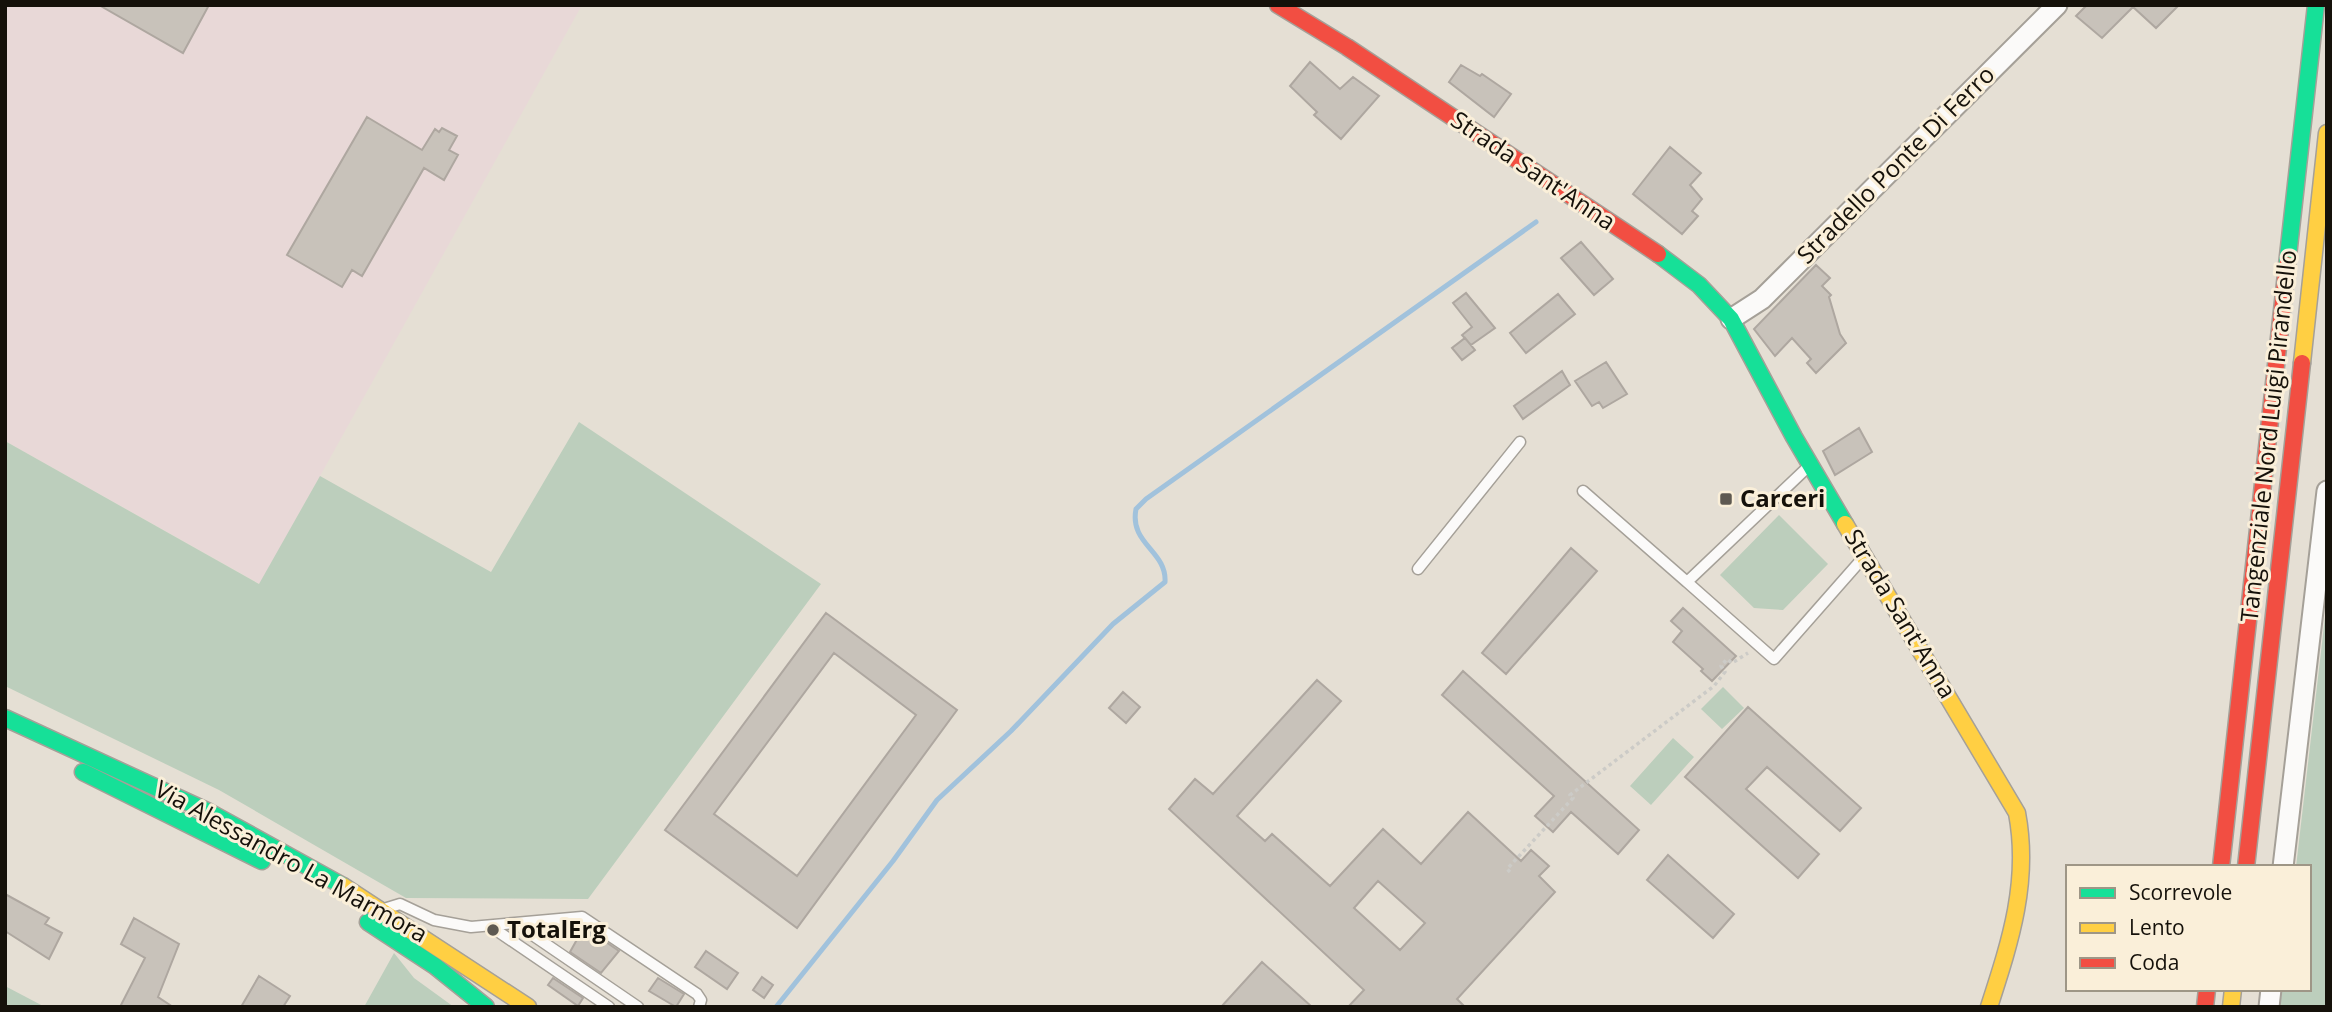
<svg xmlns="http://www.w3.org/2000/svg" width="2332" height="1012" font-family="'Open Sans',sans-serif">
<rect width="100%" height="100%" fill="#e5dfd4"/>
<!-- industrial -->
<path fill="#e8d8d7" d="M5,5H582L260,584L5,441Z"/>
<!-- green -->
<path fill="#bccebc" d="M579,422L821,584L588,899L406,898L219,790L5,686V441L259,584L320,476L491,572Z
M1779,515L1828,564L1783,610L1754,608L1720,575Z
M2327,600V1007H2280L2282,989H2309V867H2296Z
M1723,687L1744,708L1722,729L1701,709Z
M1673,738L1694,757L1651,805L1630,786Z
M394,953L414,978L454,1007H364Z
M5,986L45,1007H5Z"/>
<g fill="none" stroke-linecap="round" stroke-linejoin="round">
<!-- stream -->
<path stroke="#a1c2dc" stroke-width="5" d="M776,1007L893,861L937,800L1011,731L1113,624L1165,582C1167,551 1129,544 1136,509L1146,499L1536,222"/>
</g>
<!-- building -->
<path fill="#c8c2ba" stroke="#aea7a0" stroke-width="2" fill-rule="evenodd" d="M99,5H209L183,53Z
M2087,5H2179L2156,28L2133,7L2102,38L2076,16Z
M1310,62L1340,89L1353,77L1379,96L1341,139L1314,115L1317,112L1290,86Z
M1461,65L1480,76L1482,74L1511,94L1494,117L1449,82Z
M367,117L422,150L435,129L439,132L442,128L457,136L449,150L458,155L444,180L424,168L362,276L352,270L342,287L287,255Z
M1670,147L1701,173L1690,185L1702,199L1692,211L1698,216L1682,234L1633,194Z
M1581,242L1613,279L1594,295L1561,258Z
M1816,265L1830,278L1822,286L1831,295L1829,297L1840,334L1846,343L1816,373L1807,363L1811,359L1792,338L1775,356L1754,329Z
M1466,293L1495,328L1471,345L1462,335L1472,327L1453,303Z
M1558,294L1575,314L1526,353L1510,333Z
M1465,338L1475,350L1462,360L1452,348Z
M1606,362L1627,394L1603,408L1599,402L1592,406L1575,381Z
M1562,371L1570,385L1523,419L1514,406Z
M1859,428L1872,452L1835,475L1823,451Z
M1571,548L1597,571L1506,674L1482,653Z
M1683,608L1736,656L1712,681L1701,671L1703,669L1673,642L1682,631L1671,621Z
M826,613L957,710L797,928L665,830ZM834,653L916,715L797,876L714,814Z
M1463,671L1639,830L1618,854L1571,812L1553,832L1535,816L1554,796L1442,695Z
M1317,680L1341,701L1237,816L1265,841L1272,834L1330,886L1383,829L1421,864L1468,812L1521,861L1531,850L1549,866L1539,876L1555,892L1457,999L1465,1007H1348L1364,990L1169,809L1195,779L1213,794ZM1378,881L1425,923L1400,950L1354,908Z
M1123,692L1140,707L1126,723L1109,708Z
M1748,707L1861,808L1840,831L1767,767L1746,789L1819,854L1798,878L1685,777Z
M1668,855L1734,914L1713,938L1647,880Z
M5,894L49,918L45,924L62,933L49,959L5,931Z
M134,918L179,944L158,997L173,1007H120L145,958L121,944Z
M584,927L619,951L601,973L570,952Z
M706,951L738,973L727,989L695,967Z
M1262,962L1312,1007H1221Z
M259,976L290,996L283,1007H241Z
M762,977L773,985L764,998L753,990Z
M553,978L583,998L578,1006L548,985Z
M658,978L684,994L676,1007L649,991Z"/>
<g fill="none" stroke-linecap="round" stroke-linejoin="round">
<!-- lane casing -->
<g stroke="#a5a098" stroke-width="13">
<path id="lane" d="M1810,465L1687,582L1774,659L1862,559
M1583,491L1687,582
M1418,569L1520,442
M387,908L400,904L434,920L471,927L515,923L638,1007
M515,923L582,917L697,994L701,1000L699,1007
M490,926L609,1007"/>
</g>
<!-- street casing -->
<g stroke="#a5a098" stroke-width="23">
<path id="street" d="M1731,319L1762,299L2057,5
M2283,867L2327,491
M2269,1007L2271,989"/>
</g>
<!-- fast casing -->
<g stroke="#a5a098" stroke-width="19">
<path id="fast" d="M1658,254L1699,285L1731,319L1794,437L1845,524
M2287,265L2316,5
M5,718L209,812L343,886
M83,772L262,861
M368,922L435,966L486,1007"/>
</g>
<!-- slow casing -->
<g stroke="#a5a098" stroke-width="19">
<path id="slow" d="M2302,363L2327,133
M1845,524L2017,813C2030,882 2010,942 1989,1007
M343,886L528,1007
M2231,1007L2233,989"/>
</g>
<!-- jam casing -->
<g stroke="#a5a098" stroke-width="19">
<path id="jam" d="M1278,5L1347,47L1658,254
M2221,867L2287,265
M2246,867L2302,363
M2205,1007L2207,989"/>
</g>
<!-- path -->
<path stroke="#cccbc7" stroke-width="3.5" stroke-dasharray="3.5 3.5" stroke-linecap="butt" d="M1510,872L1507,869L1573,798L1570,795L1714,686L1725,672L1721,666L1727,659L1732,663L1748,653"/>
<!-- lane -->
<use href="#lane" stroke="#fbfaf9" stroke-width="10"/>
<!-- street -->
<use href="#street" stroke="#fbfaf9" stroke-width="19"/>
<!-- fast -->
<use href="#fast" stroke="#16e098" stroke-width="16"/>
<!-- slow -->
<use href="#slow" stroke="#ffcf43" stroke-width="16"/>
<!-- jam -->
<use href="#jam" stroke="#f24e42" stroke-width="16"/>
</g>
<!-- markers -->
<g fill="#5e5951" stroke="#faefd9" stroke-width="2.5">
<rect x="1719" y="492" width="14" height="14" rx="3.5"/>
<circle cx="493" cy="930" r="7"/>
</g>
<g text-anchor="middle" stroke-width="6" stroke-linejoin="round" paint-order="stroke">
<!-- street labels -->
<g font-size="24" fill="#15110a" stroke="#faefd9">
<text transform="translate(1896 165) rotate(-45)" y="8">Stradello Ponte Di Ferro</text>
<text transform="translate(1533 171) rotate(34)" y="8">Strada Sant'Anna</text>
<text transform="translate(2269 436) rotate(-84)" y="8">Tangenziale Nord Luigi Pirandello</text>
<text transform="translate(1900 614) rotate(59)" y="8">Strada Sant'Anna</text>
<text transform="translate(291 862) rotate(29)" y="8">Via Alessandro La Marmora</text>
</g>
<!-- poi labels -->
<g font-size="24" font-weight="bold" fill="#15110a" stroke="#faefd9" text-anchor="start">
<text x="1740" y="507">Carceri</text>
<text x="507" y="938">TotalErg</text>
</g>
</g>
<!-- border -->
<rect width="2332" height="1012" fill="none" stroke="#15110a" stroke-width="14"/>
<!-- legend -->
<rect x="2066" y="865" width="245" height="126" fill="#faefd9" stroke="#9e9686" stroke-width="2"/>
<rect x="2080" y="888" width="35" height="10" fill="#16e098" stroke="#9e9686" stroke-width="2"/>
<text x="2129" y="900" font-size="21" fill="#15110a">Scorrevole</text>
<rect x="2080" y="923" width="35" height="10" fill="#ffcf43" stroke="#9e9686" stroke-width="2"/>
<text x="2129" y="935" font-size="21" fill="#15110a">Lento</text>
<rect x="2080" y="958" width="35" height="10" fill="#f24e42" stroke="#9e9686" stroke-width="2"/>
<text x="2129" y="970" font-size="21" fill="#15110a">Coda</text>
</svg>
